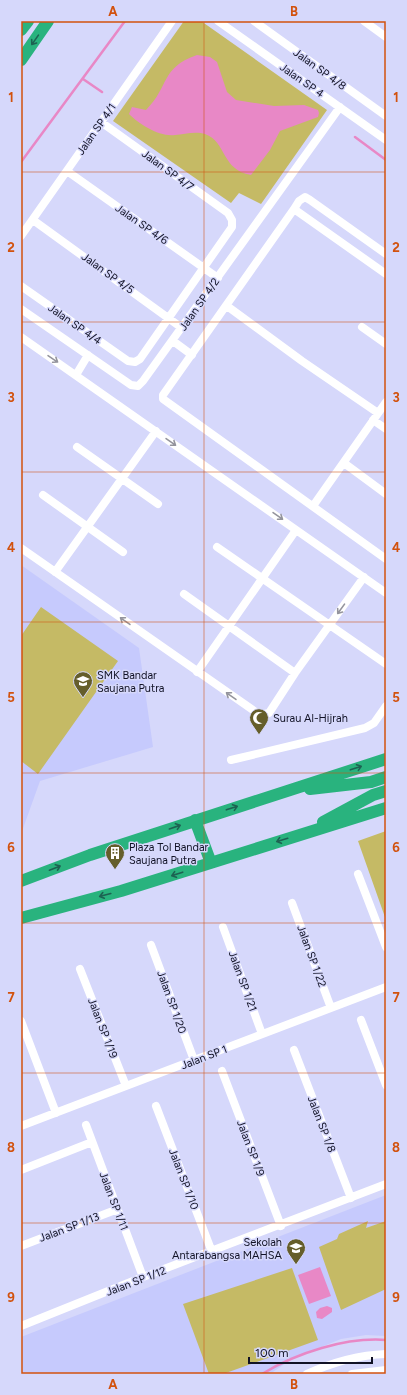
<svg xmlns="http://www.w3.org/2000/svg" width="407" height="1395" font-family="Figtree,sans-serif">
<rect width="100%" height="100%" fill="#d6d8fb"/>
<!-- built -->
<path fill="#c6cafd" d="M21,565L139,648L153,747L40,781L21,834Z
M386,1195V1336L366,1335L341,1339L292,1359L270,1374H21V1337Z"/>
<!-- green -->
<path fill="#c5ba65" d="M184,21H201L327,110L261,204L239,193L231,203L113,121Z
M41,607L118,661L38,774L21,761V636Z
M386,831V920L358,841Z
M368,1221L366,1228L386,1221V1289L341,1310L319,1247L337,1239L339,1234Z
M292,1268L318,1340L223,1374H209L183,1304Z"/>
<!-- water -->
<path fill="#e888c6" d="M197,55L210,57L217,62L227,92L236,100L274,106L304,105L318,110L319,113L318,117L280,131L270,150L251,175C221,170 227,142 205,134C196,131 184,134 175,135C159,137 139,124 129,114L132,107L146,110C170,86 160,68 197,55Z
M320,1267L331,1296L309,1304L298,1275Z
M327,1306L332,1308V1312L322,1319L317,1318L316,1312L320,1308Z"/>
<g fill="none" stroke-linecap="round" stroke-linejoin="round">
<!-- stream -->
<path stroke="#e888c6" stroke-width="2.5" d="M83,79L102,92
M355,137L386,160
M21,162L125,21
M262,1374C296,1353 346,1337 386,1340"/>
<!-- minor -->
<path stroke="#fff" stroke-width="8" d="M218,21L386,140
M254,21L386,116
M364,21L386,37
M67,171L218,278
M294,209L299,201L305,197L310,200L386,254
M33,220L182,328
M21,236L172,21
M386,274L294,209L163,395V399L386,559
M21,286L128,361L135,362L140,359L232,227V220L228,213L101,122
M227,306L302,361L378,413
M21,309L131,385L138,386L143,381L340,107
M362,327L386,344
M21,337L386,593
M173,341L192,355
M76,375L88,355
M373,420L386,429
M77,447L158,504
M344,463L386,494
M43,495L123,552
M313,506L386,402
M217,547L386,664
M21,548L260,715L269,713L295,673L364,577
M55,572L156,431
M184,594L295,673
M197,672L296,530
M231,760L365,728L374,723L386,706
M358,874L386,947
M292,903L331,1008
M223,927L262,1034
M151,945L194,1060
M80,969L126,1086
M361,1020L386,1085
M21,1021L56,1113
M294,1050L351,1198
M222,1071L281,1226
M156,1106L212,1252
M86,1125L143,1277
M21,1126L386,987
M21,1170L92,1142
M21,1246L118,1209
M21,1326L143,1277L386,1184
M307,1374C333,1362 358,1355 386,1354
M352,1374L386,1370"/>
<!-- highway -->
<path stroke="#29b37e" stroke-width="12" d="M21,30L28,21
M21,60L48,21
M310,789L371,782L386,777
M195,820L211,863
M323,822L373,795L386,791
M21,881L90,855L386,759
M21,918L121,891L386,808"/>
</g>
<!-- one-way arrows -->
<defs><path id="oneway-shaft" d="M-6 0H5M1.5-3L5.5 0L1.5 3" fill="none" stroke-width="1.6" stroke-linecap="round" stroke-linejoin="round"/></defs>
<g stroke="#1d6252">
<use href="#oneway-shaft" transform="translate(35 40) rotate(125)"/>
<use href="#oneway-shaft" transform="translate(356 768) rotate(-18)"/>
<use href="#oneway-shaft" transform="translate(232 808) rotate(-18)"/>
<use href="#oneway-shaft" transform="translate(175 827) rotate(-19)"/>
<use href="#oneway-shaft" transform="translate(282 840) rotate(163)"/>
<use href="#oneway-shaft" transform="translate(55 868) rotate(-21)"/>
<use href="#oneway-shaft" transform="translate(177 874) rotate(162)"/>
<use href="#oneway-shaft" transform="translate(105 895) rotate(165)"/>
</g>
<g stroke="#94949d">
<use href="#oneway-shaft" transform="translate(53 359) rotate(34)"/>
<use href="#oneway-shaft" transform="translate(171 442) rotate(35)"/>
<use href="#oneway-shaft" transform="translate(278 516) rotate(35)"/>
<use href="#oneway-shaft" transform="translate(341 609) rotate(126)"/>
<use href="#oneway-shaft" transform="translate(125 621) rotate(-145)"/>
<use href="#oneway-shaft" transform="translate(231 696) rotate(-145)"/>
</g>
<!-- grid -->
<path fill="none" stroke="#d2520e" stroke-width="1" stroke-opacity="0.55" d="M204,21V1374M21,172H386M21,322H386M21,472H386M21,622H386M21,773H386M21,923H386M21,1073H386M21,1223H386"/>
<!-- icons -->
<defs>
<g id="school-pin" transform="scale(1)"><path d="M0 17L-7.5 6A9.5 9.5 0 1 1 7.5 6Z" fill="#655e2b" stroke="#d6d8fb"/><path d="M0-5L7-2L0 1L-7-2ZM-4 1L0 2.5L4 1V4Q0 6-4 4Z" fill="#fff"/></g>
<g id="mosque-pin" transform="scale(1)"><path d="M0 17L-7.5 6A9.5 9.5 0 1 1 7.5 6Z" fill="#655e2b" stroke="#d6d8fb"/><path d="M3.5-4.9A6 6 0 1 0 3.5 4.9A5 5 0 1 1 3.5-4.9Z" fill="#fff"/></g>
<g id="building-pin" transform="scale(1)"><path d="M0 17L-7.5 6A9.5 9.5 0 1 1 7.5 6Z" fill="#655e2b" stroke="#d6d8fb"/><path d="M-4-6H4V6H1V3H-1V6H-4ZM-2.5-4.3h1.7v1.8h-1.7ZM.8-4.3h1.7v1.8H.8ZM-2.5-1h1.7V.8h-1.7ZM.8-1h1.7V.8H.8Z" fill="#fff"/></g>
</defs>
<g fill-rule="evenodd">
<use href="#school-pin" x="83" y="681"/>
<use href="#mosque-pin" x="259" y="718"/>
<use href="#building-pin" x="115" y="853"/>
<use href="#school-pin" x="296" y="1248"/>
</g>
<g text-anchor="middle" stroke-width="3" stroke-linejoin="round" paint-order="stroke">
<!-- street labels -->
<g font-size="11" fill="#111225" stroke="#d6d8fb">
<text transform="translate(320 69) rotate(36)" y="4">Jalan SP 4/8</text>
<text transform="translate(302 80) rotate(35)" y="4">Jalan SP 4</text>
<text transform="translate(96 129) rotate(-55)" y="4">Jalan SP 4/1</text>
<text transform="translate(168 170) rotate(36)" y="4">Jalan SP 4/7</text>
<text transform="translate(142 224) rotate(35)" y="4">Jalan SP 4/6</text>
<text transform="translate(108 273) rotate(36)" y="4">Jalan SP 4/5</text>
<text transform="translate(199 304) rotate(-55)" y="4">Jalan SP 4/2</text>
<text transform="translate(75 324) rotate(35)" y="4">Jalan SP 4/4</text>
<text transform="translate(312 956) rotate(70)" y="4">Jalan SP 1/22</text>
<text transform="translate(243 981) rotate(70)" y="4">Jalan SP 1/21</text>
<text transform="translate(172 1002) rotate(70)" y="4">Jalan SP 1/20</text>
<text transform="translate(103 1028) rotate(69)" y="4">Jalan SP 1/19</text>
<text transform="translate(204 1057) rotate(-21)" y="4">Jalan SP 1</text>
<text transform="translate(322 1124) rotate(69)" y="4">Jalan SP 1/8</text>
<text transform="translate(251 1148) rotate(69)" y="4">Jalan SP 1/9</text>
<text transform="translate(184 1179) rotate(69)" y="4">Jalan SP 1/10</text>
<text transform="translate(114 1201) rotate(69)" y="4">Jalan SP 1/11</text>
<text transform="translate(69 1227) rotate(-21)" y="4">Jalan SP 1/13</text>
<text transform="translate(136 1281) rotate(-21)" y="4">Jalan SP 1/12</text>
</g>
<!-- poi labels -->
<g font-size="11" fill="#111225" stroke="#d6d8fb" text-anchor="start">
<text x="97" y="679">SMK Bandar<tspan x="97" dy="13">Saujana Putra</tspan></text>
<text x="273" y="722">Surau Al-Hijrah</text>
<text x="129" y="851">Plaza Tol Bandar<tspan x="129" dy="13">Saujana Putra</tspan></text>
<text x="282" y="1246" text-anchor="end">Sekolah<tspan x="282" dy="13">Antarabangsa MAHSA</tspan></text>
</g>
</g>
<!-- border -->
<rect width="407" height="1395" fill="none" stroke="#d6d8fb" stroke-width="44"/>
<!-- scale -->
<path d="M249 1357v6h123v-6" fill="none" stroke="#111225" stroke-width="2"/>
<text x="255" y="1357" font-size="12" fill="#111225" stroke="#d6d8fb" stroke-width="3" paint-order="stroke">100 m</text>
<rect x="22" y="22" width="363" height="1351" fill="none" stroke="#d2520e" stroke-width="1.5"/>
<g font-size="13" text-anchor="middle" font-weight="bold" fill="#d2520e">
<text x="113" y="16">A</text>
<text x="294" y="16">B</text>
<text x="11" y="102">1</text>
<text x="396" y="102">1</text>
<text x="11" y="252">2</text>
<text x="396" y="252">2</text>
<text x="11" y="402">3</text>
<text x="396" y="402">3</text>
<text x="11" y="552">4</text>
<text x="396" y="552">4</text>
<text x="11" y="702">5</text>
<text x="396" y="702">5</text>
<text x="11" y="852">6</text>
<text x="396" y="852">6</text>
<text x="11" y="1002">7</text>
<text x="396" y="1002">7</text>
<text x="11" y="1152">8</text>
<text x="396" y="1152">8</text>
<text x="11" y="1302">9</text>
<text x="396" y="1302">9</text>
<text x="113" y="1389">A</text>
<text x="294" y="1389">B</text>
</g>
</svg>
